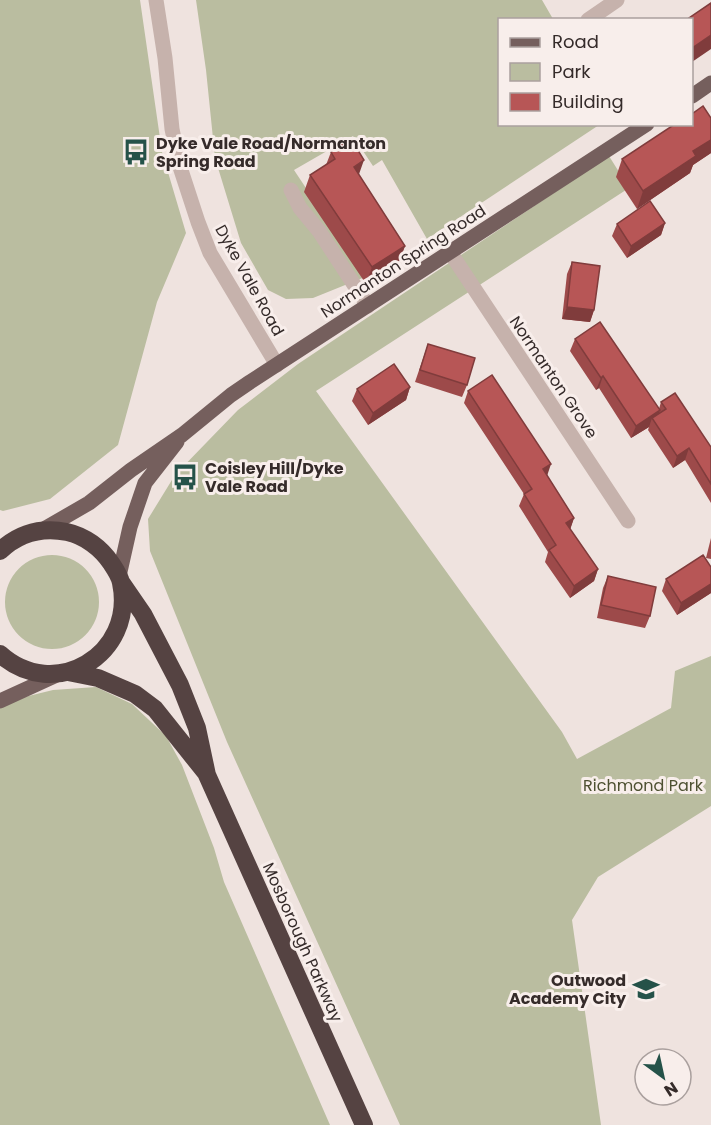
<svg xmlns="http://www.w3.org/2000/svg" width="711" height="1125" font-family="Poppins,sans-serif">
<rect width="100%" height="100%" fill="#efe3df"/>
<!-- green -->
<path fill="#babda0" d="M0,0H140L162,152L186,233L157,302L118,445L50,499L3,511L0,510Z
M196,0H542L553,19L500,20V124L599,125L427,239L382,160L373,166L353,136L294,170L365,277L313,298L286,299L268,290L241,243L215,158L206,70Z
M609,156L629,188L316,391L562,732L577,759L671,708L675,671L711,656V806L598,877L572,920L601,1125H400L227,742L150,551L148,519L175,475L238,410L298,364Z
M5 602a47 47 0 1 1 94 0a47 47 0 1 1-94 0Z
M96,687L132,704L166,736L182,765L214,848L224,882L330,1125H0V703L53,690Z"/>
<g fill="none" stroke-linecap="round" stroke-linejoin="round">
<!-- minor -->
<path stroke="#c6b2ac" stroke-width="15" d="M156,0L165,58L172,129L180,167L198,222L210,253L277,365
M588,20L617,0
M291,190L300,208L319,231L368,306
M450,252L628,521"/>
<!-- major -->
<path stroke="#755f5d" stroke-width="15" d="M692,96L711,83
M44,529L89,503L131,470L182,435L231,395L250,382L647,124
M119,576L130,527L145,483L177,442
M0,701L59,674"/>
<!-- highway -->
<path stroke="#554342" stroke-width="18" d="M0,551C19,533 42,527 67,532C85,536 101,548 111,563C115,569 120,576 121,583C136,655 54,703 0,654
M121,582L143,614L180,685L197,728L207,775L364,1125
M68,672L98,678L135,694L155,709L206,773"/>
</g>
<!-- wall -->
<path fill="#9d4a4a" d="M711,118V153L693,165L690,173L637,209L616,177L622,159Z
M331,152L359,175L405,246L398,264L366,284L304,192L310,175L326,165Z
M665,223L661,235L627,258L612,236L617,224Z
M572,262L594,310L590,322L562,319L567,274Z
M575,339L659,409L661,402L711,447V503L685,460L673,468L648,430L649,427L631,438L599,388L596,390L570,351Z
M428,344L467,385L462,397L415,382Z
M410,387L406,400L368,425L352,401L357,389Z
M468,391L547,476L574,518L570,529L598,569L594,581L570,598L545,562L548,552L519,506L524,494L464,403Z
M711,538V559L706,558Z
M711,567V593L677,615L662,591L666,579Z
M608,576L650,616L645,628L597,618L603,588Z"/>
<!-- shaded-wall -->
<path fill="#803c3c" d="M711,35V49L692,62V48Z
M711,140V153L693,165L690,173L637,209L643,191L693,151Z
M364,160L358,177L354,167Z
M665,223L661,235L627,258L631,246Z
M405,246L398,264L366,284L372,267Z
M567,307L594,310L590,322L562,319Z
M603,376L599,388L596,390L601,378Z
M410,387L406,400L368,425L373,413Z
M660,410L656,422L652,418L649,427L631,438L636,426Z
M689,448L685,460L673,468L677,456Z
M551,464L547,476L543,469Z
M574,518L570,530L566,523Z
M598,569L594,581L570,598L574,586Z
M711,584V593L677,615L681,603Z"/>
<!-- building -->
<path fill="#b75656" stroke="#803c3c" stroke-width="1.5" d="M711,3V35L692,48V20H686Z
M703,106L711,118V140L693,151L696,156L643,191L622,159L675,124H692V114Z
M351,139L364,160L354,167L405,246L372,267L310,175L335,159L331,152Z
M650,201L665,223L631,246L617,224Z
M572,262L600,266L594,310L567,307Z
M600,322L660,410L636,426L603,376L601,378L575,339Z
M428,344L475,358L467,385L420,370Z
M394,364L410,387L373,413L357,389Z
M492,375L551,464L543,469L574,518L566,523L598,569L574,586L549,550L556,545L524,494L532,489L468,391Z
M675,393L711,447V484L689,448L677,456L652,418L666,409L661,402Z
M703,555L711,567V584L681,603L666,579Z
M608,576L656,587L650,616L601,605Z"/>
<!-- icons -->
<defs>
<g id="bus-bare" transform="scale(2.07)"><path d="M-5-6H5V4H4V6H2V4H-2V6H-4V4H-5ZM-3.5-4V0h7V-4ZM-3.5 1.2v1.5H-2V1.2ZM2 1.2v1.5H3.5V1.2Z" fill="#255249" stroke="#f8eeeb" stroke-width="2.5" paint-order="stroke"/></g>
<g id="school-bare" transform="scale(2.07)"><path d="M0-5L7-2L0 1L-7-2ZM-4 1L0 2.5L4 1V4Q0 6-4 4Z" fill="#255249" stroke="#f8eeeb" stroke-width="2.5" paint-order="stroke"/></g>
</defs>
<g fill-rule="evenodd">
<use href="#bus-bare" x="136" y="152"/>
<use href="#bus-bare" x="185" y="477"/>
<use href="#school-bare" x="646" y="989"/>
</g>
<g text-anchor="middle" stroke-width="6" stroke-linejoin="round" paint-order="stroke">
<!-- poi labels -->
<g font-size="16" font-weight="bold" fill="#352b2a" stroke="#f8eeeb" text-anchor="start">
<text x="156" y="149">Dyke Vale Road/Normanton<tspan x="156" dy="18">Spring Road</tspan></text>
<text x="205" y="474">Coisley Hill/Dyke<tspan x="205" dy="18">Vale Road</tspan></text>
<text x="626" y="986" text-anchor="end">Outwood<tspan x="626" dy="18">Academy City</tspan></text>
</g>
<!-- street labels -->
<g font-size="16" fill="#352b2a" stroke="#f8eeeb">
<text transform="translate(403 261) rotate(-33)" y="6">Normanton Spring Road</text>
<text transform="translate(250 280) rotate(61)" y="6">Dyke Vale Road</text>
<text transform="translate(554 377) rotate(56)" y="6">Normanton Grove</text>
<text transform="translate(303 942) rotate(66)" y="6">Mosborough Parkway</text>
</g>
<!-- park labels -->
<g font-size="16" fill="#4d5031" stroke="#f8eeeb">
<text x="643" y="791">Richmond Park</text>
</g>
</g>
<!-- legend -->
<rect x="498" y="18" width="195" height="108" fill="#f8eeeb" stroke="#aaa09e" stroke-width="1.5"/>
<rect x="510" y="38" width="30" height="9" fill="#755f5d" stroke="#aaa09e" stroke-width="1.5"/>
<text x="552" y="48" font-size="18" fill="#352b2a">Road</text>
<rect x="510" y="63" width="30" height="18" fill="#babda0" stroke="#aaa09e" stroke-width="1.5"/>
<text x="552" y="78" font-size="18" fill="#352b2a">Park</text>
<rect x="510" y="93" width="30" height="18" fill="#b75656" stroke="#aaa09e" stroke-width="1.5"/>
<text x="552" y="108" font-size="18" fill="#352b2a">Building</text>
<!-- north arrow -->
<g transform="translate(663 1077) rotate(147)"><circle r="28" fill="#f8eeeb" stroke="#aaa09e" stroke-width="1.5"/>
<path d="M0-4.5L10 22L0 15L-10 22Z" fill="#255249"/>
<text y="-9" font-size="16" font-weight="bold" text-anchor="middle" fill="#352b2a">N</text>
</g>
</svg>
